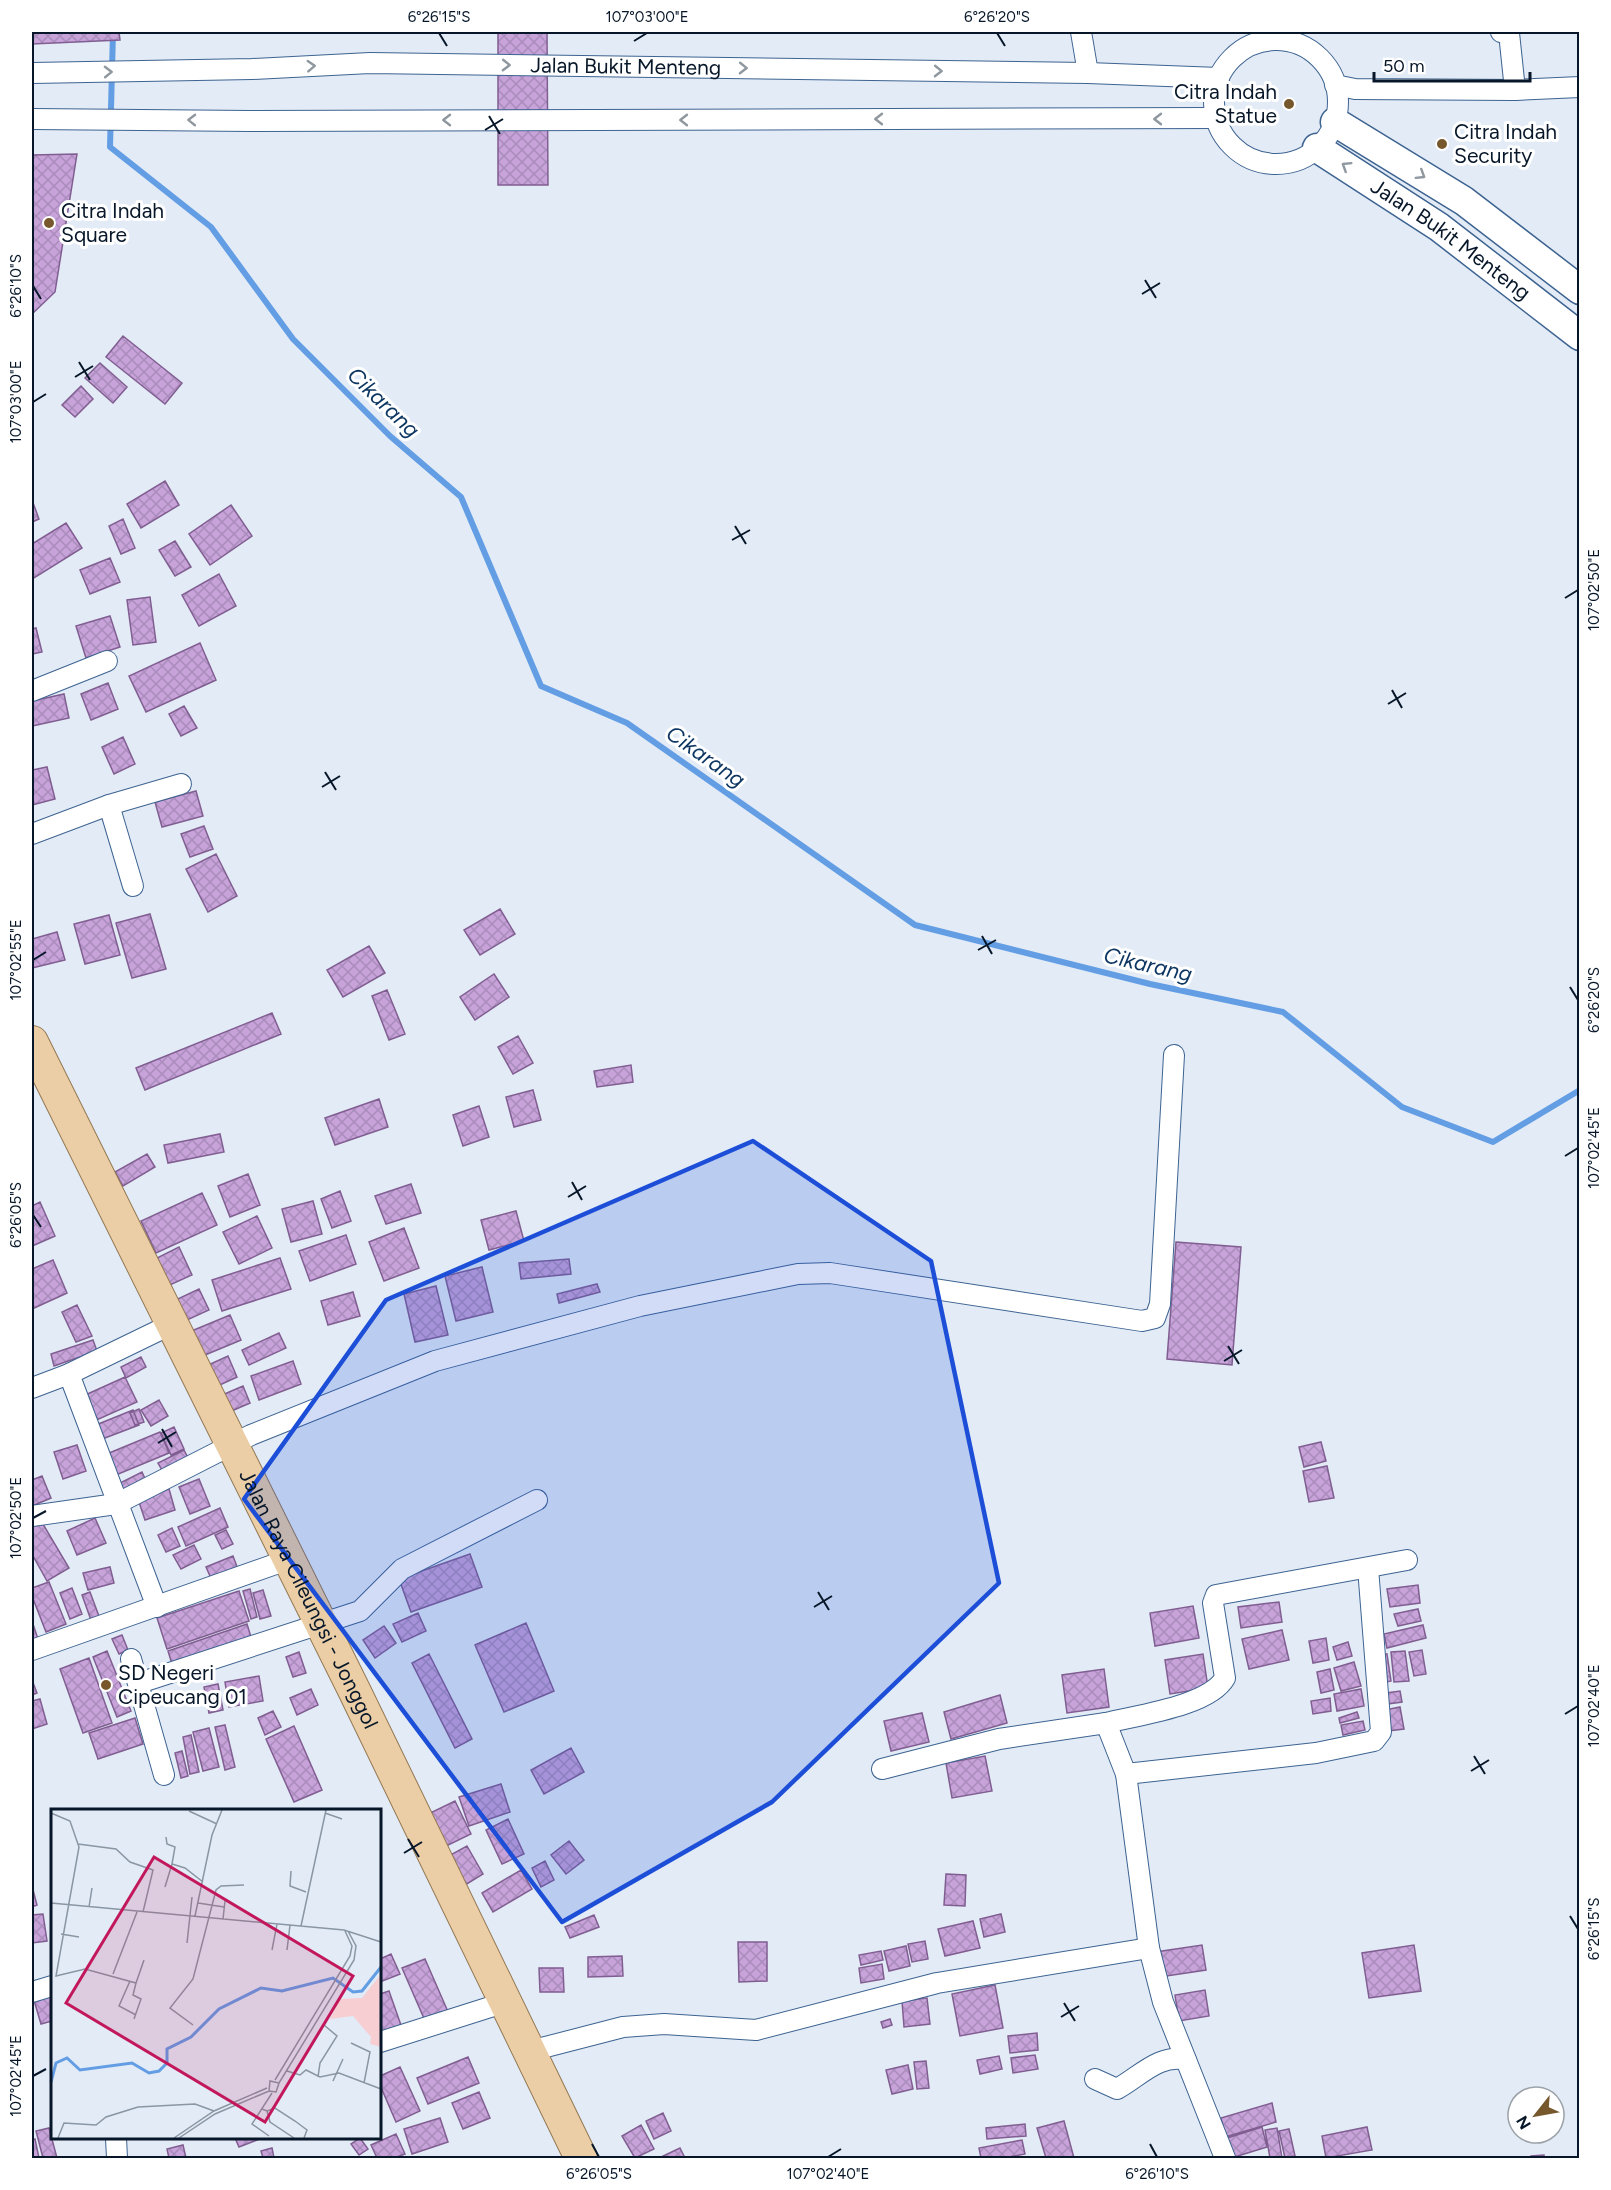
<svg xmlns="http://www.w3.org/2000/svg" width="1611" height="2190" font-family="Figtree,sans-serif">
<defs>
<pattern id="building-cross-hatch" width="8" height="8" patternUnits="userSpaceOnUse" patternTransform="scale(1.5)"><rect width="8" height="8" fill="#c7a3da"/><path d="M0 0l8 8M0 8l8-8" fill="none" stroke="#a98cbb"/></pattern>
</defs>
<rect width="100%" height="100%" fill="#e2ebf6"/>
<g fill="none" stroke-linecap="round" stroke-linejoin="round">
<!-- stream -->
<path stroke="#639de4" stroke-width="6" d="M113,32L110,147L211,227L293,339L390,436L461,497L541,686L627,723L915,925L1150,984L1283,1012L1402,1107L1493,1142L1580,1090"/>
</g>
<!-- building -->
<path fill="url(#building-cross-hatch)" stroke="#815e91" stroke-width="1.5" d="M32,32H119L120,40L32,44Z
M498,32H547L548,185H498Z
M77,154L55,292L32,314V155Z
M123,336L182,383L165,404L106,357Z
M100,363L127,387L113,403L85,378Z
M81,386L93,399L75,417L62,405Z
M165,481L179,505L141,528L127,504Z
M32,500L39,519L32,522Z
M231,505L252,536L210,565L189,534Z
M123,519L135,548L121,554L109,526Z
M66,523L82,548L34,578L32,573V544Z
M175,541L191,567L175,576L159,550Z
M110,558L120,582L90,594L80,570Z
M219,574L236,606L199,626L182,595Z
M150,597L156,642L133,645L127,600Z
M110,616L120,647L86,658L76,626Z
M36,628L42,652L32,654V629Z
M200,643L216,680L146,712L129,676Z
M108,683L118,709L91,720L81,694Z
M64,694L69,718L32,726V701Z
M184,706L197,728L181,736L169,714Z
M123,737L135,764L114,774L102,747Z
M47,767L55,799L32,805V770Z
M196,791L203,816L162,827L155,802Z
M204,826L213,849L190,857L181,834Z
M216,854L237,896L208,912L186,869Z
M500,909L515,934L480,955L464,930Z
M150,914L166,969L132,978L116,923Z
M109,915L120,955L85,964L74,924Z
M57,932L65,960L32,968V939Z
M369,946L385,973L343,997L327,970Z
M494,974L509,997L475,1020L460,997Z
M387,990L405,1034L389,1040L372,996Z
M272,1013L281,1034L145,1090L136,1068Z
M518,1036L533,1063L513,1074L498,1047Z
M631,1065L633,1082L597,1087L594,1071Z
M533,1090L541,1120L514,1127L506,1097Z
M379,1099L388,1127L335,1145L325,1118Z
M479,1106L489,1137L463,1146L453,1115Z
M220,1134L224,1152L168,1163L164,1145Z
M147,1154L155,1167L123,1186L115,1172Z
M248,1174L260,1205L230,1217L218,1186Z
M411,1184L421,1213L386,1224L375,1196Z
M340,1191L351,1221L332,1228L321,1199Z
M202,1193L217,1225L156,1253L141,1221Z
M313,1201L322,1234L291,1242L282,1209Z
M40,1202L55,1236L32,1246V1206Z
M516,1211L524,1241L489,1250L481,1220Z
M257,1216L272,1248L239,1264L223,1232Z
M404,1228L419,1268L384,1281L369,1242Z
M346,1235L356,1264L310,1281L299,1251Z
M1176,1242L1241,1247L1232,1365L1167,1359Z
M179,1247L192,1275L163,1288L151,1261Z
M280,1258L291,1289L222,1311L212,1280Z
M569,1259L571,1274L521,1279L519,1263Z
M53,1260L67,1293L32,1309V1269Z
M482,1267L493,1312L456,1321L445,1276Z
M597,1284L600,1292L559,1303L557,1294Z
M436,1286L448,1335L415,1342L404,1294Z
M199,1289L209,1310L176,1325L167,1304Z
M353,1292L360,1316L328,1325L321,1301Z
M77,1305L92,1336L76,1342L62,1312Z
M230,1315L241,1340L193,1360L182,1335Z
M279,1333L286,1348L249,1365L242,1350Z
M93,1340L97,1351L54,1366L51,1354Z
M228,1356L237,1377L211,1389L202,1368Z
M141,1357L146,1367L126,1378L121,1367Z
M293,1361L301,1384L259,1400L251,1376Z
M125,1377L137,1402L92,1422L81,1397Z
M243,1386L250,1403L220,1416L213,1399Z
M159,1400L168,1416L151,1426L141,1410Z
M139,1409L144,1422L135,1425L130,1413Z
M133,1410L139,1425L97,1441L91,1427Z
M174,1427L184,1449L171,1455L161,1433Z
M160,1432L169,1453L111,1477L102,1456Z
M1321,1442L1326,1461L1304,1467L1299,1447Z
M77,1445L86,1471L63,1479L54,1452Z
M184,1450L191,1464L166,1477L158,1463Z
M1327,1466L1334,1498L1309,1502L1303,1471Z
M142,1472L147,1483L117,1498L112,1487Z
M42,1476L51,1498L32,1506V1480Z
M199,1479L210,1506L190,1514L179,1487Z
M169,1489L175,1510L145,1520L138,1499Z
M220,1508L228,1527L186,1546L178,1527Z
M95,1518L106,1543L77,1555L67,1531Z
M40,1519L69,1568L47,1581L32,1554V1524Z
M172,1528L180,1546L166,1552L158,1535Z
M226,1530L233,1544L222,1549L215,1535Z
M194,1545L201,1559L181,1569L173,1555Z
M470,1554L482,1587L411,1612L399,1579Z
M233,1556L239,1572L213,1583L206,1567Z
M110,1567L114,1583L88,1590L83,1573Z
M49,1582L66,1624L46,1632L32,1596V1588Z
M1418,1585L1420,1603L1390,1607L1387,1589Z
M72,1588L82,1614L70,1619L60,1593Z
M250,1589L257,1617L251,1619L243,1591Z
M263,1590L271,1616L260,1619L253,1593Z
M239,1591L249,1621L167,1649L157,1618Z
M90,1592L100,1619L92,1623L82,1595Z
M1279,1602L1282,1622L1241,1628L1238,1607Z
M1193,1606L1199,1638L1155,1646L1150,1613Z
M1418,1609L1421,1621L1398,1626L1394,1614Z
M418,1613L426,1631L402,1642L393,1624Z
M32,1621L39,1642L32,1645Z
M526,1623L554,1691L504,1712L475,1645Z
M247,1624L251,1637L172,1664L168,1651Z
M1423,1625L1426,1638L1387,1648L1384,1634Z
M384,1626L396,1643L375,1658L363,1640Z
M1282,1630L1289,1660L1249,1669L1242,1639Z
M122,1635L128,1650L119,1654L112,1639Z
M1326,1638L1329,1660L1313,1663L1309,1641Z
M1348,1642L1352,1656L1337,1660L1333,1647Z
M1422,1650L1426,1674L1414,1676L1409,1652Z
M107,1651L131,1711L117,1717L93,1657Z
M1405,1651L1409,1681L1394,1682L1391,1652Z
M299,1652L306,1673L293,1677L286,1657Z
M429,1654L472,1739L455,1748L412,1663Z
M1203,1654L1208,1688L1170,1694L1165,1660Z
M1387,1654L1391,1681L1382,1683L1377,1656Z
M89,1658L112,1723L83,1733L60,1669Z
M1354,1662L1361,1686L1341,1691L1334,1668Z
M1104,1669L1109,1707L1067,1713L1062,1675Z
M1330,1669L1334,1690L1321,1693L1317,1672Z
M259,1676L263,1701L229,1707L225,1682Z
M32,1680L37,1693L32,1695Z
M218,1684L223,1710L209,1713L204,1687Z
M311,1689L318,1705L297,1715L290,1698Z
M1361,1689L1364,1706L1337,1711L1334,1694Z
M1400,1691L1402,1702L1381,1705L1379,1694Z
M1000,1695L1007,1723L951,1739L944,1712Z
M1330,1698L1331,1711L1313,1714L1311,1701Z
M40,1699L47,1724L32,1729V1701Z
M1400,1707L1404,1729L1388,1731L1385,1710Z
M273,1711L281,1727L265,1735L258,1718Z
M1357,1712L1359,1718L1340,1723L1339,1718Z
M922,1713L929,1742L891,1751L884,1721Z
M135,1718L143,1744L98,1759L89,1733Z
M1363,1721L1365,1730L1343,1735L1341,1725Z
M225,1725L235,1767L225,1770L215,1727Z
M294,1726L322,1790L294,1802L266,1739Z
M209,1728L219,1767L203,1771L193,1732Z
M191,1735L199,1772L190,1774L183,1737Z
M571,1748L584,1772L544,1794L531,1770Z
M182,1751L188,1776L181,1778L175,1753Z
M985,1756L992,1791L952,1798L946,1763Z
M501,1784L510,1812L469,1826L459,1797Z
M455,1801L471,1834L440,1849L424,1816Z
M508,1819L524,1854L502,1864L486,1830Z
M569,1841L584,1860L566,1874L551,1855Z
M467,1846L483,1874L462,1887L445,1858Z
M545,1861L554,1880L541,1887L532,1868Z
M521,1870L532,1889L493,1912L482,1893Z
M946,1874L966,1875L965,1906L944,1905Z
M32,1886L37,1905L32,1907Z
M43,1914L47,1941L32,1943V1915Z
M1001,1914L1005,1932L984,1937L980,1919Z
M594,1915L599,1927L570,1938L565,1927Z
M973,1921L980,1948L945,1956L938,1929Z
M925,1941L928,1959L912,1962L908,1944Z
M738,1942H767V1981L739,1982Z
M1202,1945L1206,1970L1160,1977L1156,1952Z
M1414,1945L1421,1991L1369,1998L1362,1953Z
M906,1946L910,1966L889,1971L884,1951Z
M881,1951L883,1960L861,1965L859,1955Z
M391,1954L400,1974L380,1982V1959Z
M622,1956L623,1976L588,1977V1957Z
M425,1959L449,2014L426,2023L402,1968Z
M882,1964L884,1979L861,1983L859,1968Z
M539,1968H563L564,1992H540Z
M995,1985L1003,2028L960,2036L952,1994Z
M1205,1990L1209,2016L1179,2021L1175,1995Z
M52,1991V2021L41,2024L33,1997Z
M389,1991L402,2028L380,2035V1994Z
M927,1998L930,2024L904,2027L902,2001Z
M890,2019L892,2025L883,2028L881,2022Z
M1037,2033L1038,2050L1010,2053L1008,2036Z
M1035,2055L1038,2069L1013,2073L1011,2058Z
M999,2056L1002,2069L980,2074L977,2060Z
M468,2057L479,2083L428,2104L417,2078Z
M926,2061L929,2088L917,2089L914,2062Z
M908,2065L913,2089L892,2094L886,2070Z
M400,2067L420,2111L396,2122L380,2085V2076Z
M479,2092L490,2118L463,2129L452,2103Z
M1272,2103L1276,2122L1225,2137L1221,2118Z
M663,2113L671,2131L654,2139L646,2121Z
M440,2118L448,2142L412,2154L404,2129Z
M1064,2121L1074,2158H1046L1037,2128Z
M1025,2124L1026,2136L987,2139L986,2128Z
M641,2125L654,2149L635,2158L622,2136Z
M1262,2127L1267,2147L1231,2158L1221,2140Z
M1367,2127L1372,2150L1326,2158L1322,2136Z
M49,2128L57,2158H43L36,2131Z
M1277,2128L1282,2158H1270L1265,2130Z
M1289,2129L1295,2156L1285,2158L1279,2131Z
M396,2134L405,2154L394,2158H377L371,2145Z
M235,2138H262L239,2147Z
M360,2138L368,2149L359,2155L351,2144Z
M35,2139L39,2158H32V2140Z
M1022,2140L1025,2154L1004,2158H981L979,2148Z
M183,2145L186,2158H169L167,2149Z
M272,2148L274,2158H263L261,2151Z
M680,2148L685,2158H659Z
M1544,2155V2158H1531V2156Z"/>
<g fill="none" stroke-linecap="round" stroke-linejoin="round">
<!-- street casing -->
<g stroke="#3d6391" stroke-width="22">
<g id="street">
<path d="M1081,32L1088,73"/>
<path d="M1501,32L1509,33L1515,90"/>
<circle cx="1276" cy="102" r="62"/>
<path id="s1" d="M32,73L252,69L370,63L1088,73L1219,78"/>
<path d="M1335,85L1355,89L1515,90L1580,87"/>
<path d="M32,119L250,121L1216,118"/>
<path d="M32,691L107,661"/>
<path d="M109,805L133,886"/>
<path d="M32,834L109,805L181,784"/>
<path d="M69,1374L157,1607"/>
<path d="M32,1388L69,1374L172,1324"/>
<path d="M32,1516L116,1504L251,1435L435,1361L640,1306L798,1274L830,1273L1142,1321L1155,1318L1160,1304L1174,1055"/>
<path d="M32,1650L287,1560"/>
<path d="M131,1659L164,1775"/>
<path d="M139,1683L360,1611L402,1569L537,1500"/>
<path d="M1106,1723C1138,1715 1209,1706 1225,1678L1213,1603L1216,1595L1407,1560"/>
<path d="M882,1769L999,1739L1106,1723L1126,1774L1149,1948L1163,2002L1225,2158"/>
<path d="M1126,1774L1316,1753L1374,1741L1381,1732L1368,1568"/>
<path d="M32,1992L52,1986"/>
<path d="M380,2042L506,2002"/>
<path d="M530,2051L623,2027L664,2024L756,2030L937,1983L1149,1948"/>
<path d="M1095,2079L1117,2089C1139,2077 1160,2053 1186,2060"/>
<path d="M116,2138L117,2158"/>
</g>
</g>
<!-- secondary casing -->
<g stroke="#3d6391" stroke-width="31">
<g id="secondary">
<path d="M1335,122L1464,201L1580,290"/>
<path id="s2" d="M1317,148L1439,227L1580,336"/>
</g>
</g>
<!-- primary casing -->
<g stroke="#937853" stroke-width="34">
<g id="primary">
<path id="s3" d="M32,1042L354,1690L581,2158"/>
</g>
</g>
<!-- street -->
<use href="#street" stroke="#fff" stroke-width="20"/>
<!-- secondary -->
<use href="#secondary" stroke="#fff" stroke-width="28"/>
<!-- primary -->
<use href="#primary" stroke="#ebcea6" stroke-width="32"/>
</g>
<!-- one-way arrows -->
<defs><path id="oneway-chevron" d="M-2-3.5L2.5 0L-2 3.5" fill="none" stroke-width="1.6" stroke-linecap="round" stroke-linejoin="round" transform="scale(1.5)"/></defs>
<g stroke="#8f979f">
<use href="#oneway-chevron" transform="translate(506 65) rotate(1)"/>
<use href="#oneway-chevron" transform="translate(311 66) rotate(-3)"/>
<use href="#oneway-chevron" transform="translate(743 68) rotate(1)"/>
<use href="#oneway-chevron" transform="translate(938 71) rotate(1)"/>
<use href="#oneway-chevron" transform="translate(108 72) rotate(-1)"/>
<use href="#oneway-chevron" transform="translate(879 119) rotate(180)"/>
<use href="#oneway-chevron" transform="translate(1158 119) rotate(180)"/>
<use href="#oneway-chevron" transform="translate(192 120) rotate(-179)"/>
<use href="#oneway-chevron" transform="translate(447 120) rotate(180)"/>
<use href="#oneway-chevron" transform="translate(684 120) rotate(180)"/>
<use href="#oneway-chevron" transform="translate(1346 166) rotate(-148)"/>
<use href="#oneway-chevron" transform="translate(1421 175) rotate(32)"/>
</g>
<!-- marked area -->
<path fill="#1d4ed8" fill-opacity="0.2" stroke="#1d4ed8" stroke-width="4.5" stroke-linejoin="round" d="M753,1141L931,1261L999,1583L772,1802L562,1922L244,1499L386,1300Z"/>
<!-- ticks -->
<path fill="none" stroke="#071729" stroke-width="2" d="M439,33L447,46M997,33L1005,46M634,41L647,33M489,116L500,134M485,130L503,119M1145,280L1156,298M33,286L41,299M1142,294L1160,283M79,362L90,380M75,377L93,366M33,402L46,394M735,526L746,544M732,540L750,530M1565,598L1578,590M1392,690L1402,708M1388,704L1406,693M325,772L336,790M322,787L340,776M982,936L992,954M978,950L996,940M33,960L46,952M1570,987L1578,1000M1565,1156L1578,1148M572,1182L582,1200M568,1197L586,1186M33,1215L41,1227M1228,1346L1239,1364M1224,1361L1242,1350M162,1429L172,1447M158,1443L176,1432M33,1518L46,1511M818,1592L829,1610M814,1607L832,1596M1565,1714L1578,1706M1474,1756L1485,1774M1471,1771L1489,1760M408,1839L419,1857M404,1853L422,1842M1570,1916L1578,1929M1064,2003L1075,2021M1061,2017L1079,2006M33,2076L46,2069M592,2144L599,2157M1150,2144L1157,2157M828,2157L841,2149"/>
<!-- markers -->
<g fill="#76582c" stroke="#fff" stroke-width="2">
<circle cx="1289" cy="104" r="6"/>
<circle cx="1442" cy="144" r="6"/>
<circle cx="49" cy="223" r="6"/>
<circle cx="106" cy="1685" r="6"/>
</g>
<g text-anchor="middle" stroke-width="6" stroke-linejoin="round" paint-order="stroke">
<!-- street labels -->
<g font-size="21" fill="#071729" stroke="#fff">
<text dy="7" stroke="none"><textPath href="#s1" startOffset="594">Jalan Bukit Menteng</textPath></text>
<text dy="7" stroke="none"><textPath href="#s2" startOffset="162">Jalan Bukit Menteng</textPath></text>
<text dy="7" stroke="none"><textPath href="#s3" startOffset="622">Jalan Raya Cileungsi - Jonggol</textPath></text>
</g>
<!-- poi labels -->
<g font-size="21" fill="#071729" stroke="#fff" text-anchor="start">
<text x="1277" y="99" text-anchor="end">Citra Indah<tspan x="1277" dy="24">Statue</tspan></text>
<text x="1454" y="139">Citra Indah<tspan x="1454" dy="24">Security</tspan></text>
<text x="61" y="218">Citra Indah<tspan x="61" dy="24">Square</tspan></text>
<text x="118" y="1680">SD Negeri<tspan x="118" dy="24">Cipeucang 01</tspan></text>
</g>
<!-- water labels -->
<g font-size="22" font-style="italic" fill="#0d3662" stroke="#fff">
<text transform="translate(384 402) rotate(44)" y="8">Cikarang</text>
<text transform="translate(706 756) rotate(35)" y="8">Cikarang</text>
<text transform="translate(1148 964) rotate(13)" y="8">Cikarang</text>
</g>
</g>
<!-- overview -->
<g transform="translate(51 1809)">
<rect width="330" height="330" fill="#e2ebf6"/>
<path d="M330,165V238L319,235L320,228L302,207L279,210L289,190L311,189Z" fill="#f7cfd2"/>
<path fill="none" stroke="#639de4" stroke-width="3" d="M0,273L5,254L16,249L29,261L81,254L98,264L108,262L116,254V240L140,228L168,200L210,179L231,182L282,169L302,183L311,182L330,158"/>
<path fill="none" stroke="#8a96a4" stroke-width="1.5" d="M138,2L166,15M0,4L19,12L28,38L5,167L34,160L85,174L93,151M274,4L291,10M115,28L116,35L124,38L121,55L134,59L152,73M27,35L65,40L79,53L102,61L92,103M240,62L239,77L255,83M114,78L121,55M0,94L293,121L330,133M147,94L173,98M38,98L41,79M144,107L161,26L171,1M172,110L174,92M250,117L275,1M10,125L28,128M136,134L141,88M221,141L226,115M236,141L239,116M62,165L86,103M79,172L68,197L85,206M83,210L90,190L82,186L85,174M142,216L119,199L142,170L165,81L170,77L193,76M300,234L319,243L313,274M236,262L249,266L255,261L269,268L288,264L330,280M267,268L269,254L286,227L273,216M224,271L299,147L301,137L294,122M282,272L292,250M228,274L303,151L305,137L297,122M211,300L216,302L224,299L244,312L256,321L253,329M216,302L219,313L243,329M218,327L201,315L221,284M7,329L13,314L45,316L55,308L87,298L144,295L163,302M123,329L163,302L216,279M128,329L164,305L218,282L225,283L228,274L219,272L218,282"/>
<path fill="#c2185b" fill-opacity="0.15" stroke="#c2185b" stroke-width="3" d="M103,48L302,167L214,313L15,194Z"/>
<rect width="330" height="330" fill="none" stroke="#071729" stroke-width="3"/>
</g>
<!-- border -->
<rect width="1611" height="2190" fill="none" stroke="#ffffff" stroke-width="66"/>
<!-- north arrow -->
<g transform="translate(1536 2115) rotate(239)"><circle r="28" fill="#ffffff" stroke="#9ca2a9" stroke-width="1.5"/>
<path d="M0-4.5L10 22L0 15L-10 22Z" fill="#76582c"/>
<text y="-9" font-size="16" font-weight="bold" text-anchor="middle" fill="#071729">N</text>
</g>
<!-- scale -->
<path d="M1374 72v9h156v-9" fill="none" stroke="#071729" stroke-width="3"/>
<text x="1383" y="72" font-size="18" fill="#071729" stroke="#ffffff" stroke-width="4.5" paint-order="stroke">50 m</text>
<rect x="33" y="33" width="1545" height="2124" fill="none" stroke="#071729" stroke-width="2"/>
<g font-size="15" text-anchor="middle" fill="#071729">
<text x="439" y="22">6°26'15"S</text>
<text x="647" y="22">107°03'00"E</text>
<text x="997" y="22">6°26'20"S</text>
<text transform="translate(16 286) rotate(-90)" y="5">6°26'10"S</text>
<text transform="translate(16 402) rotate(-90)" y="5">107°03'00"E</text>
<text transform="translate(1594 590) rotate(-90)" y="5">107°02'50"E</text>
<text transform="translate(16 960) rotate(-90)" y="5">107°02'55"E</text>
<text transform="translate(1594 1000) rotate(-90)" y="5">6°26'20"S</text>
<text transform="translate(1594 1148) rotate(-90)" y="5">107°02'45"E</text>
<text transform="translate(16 1215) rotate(-90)" y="5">6°26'05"S</text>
<text transform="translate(16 1518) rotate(-90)" y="5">107°02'50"E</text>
<text transform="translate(1594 1706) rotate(-90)" y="5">107°02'40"E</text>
<text transform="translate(1594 1929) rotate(-90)" y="5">6°26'15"S</text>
<text transform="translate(16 2076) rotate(-90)" y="5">107°02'45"E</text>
<text x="599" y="2179">6°26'05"S</text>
<text x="828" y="2179">107°02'40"E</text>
<text x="1157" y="2179">6°26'10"S</text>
</g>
</svg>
